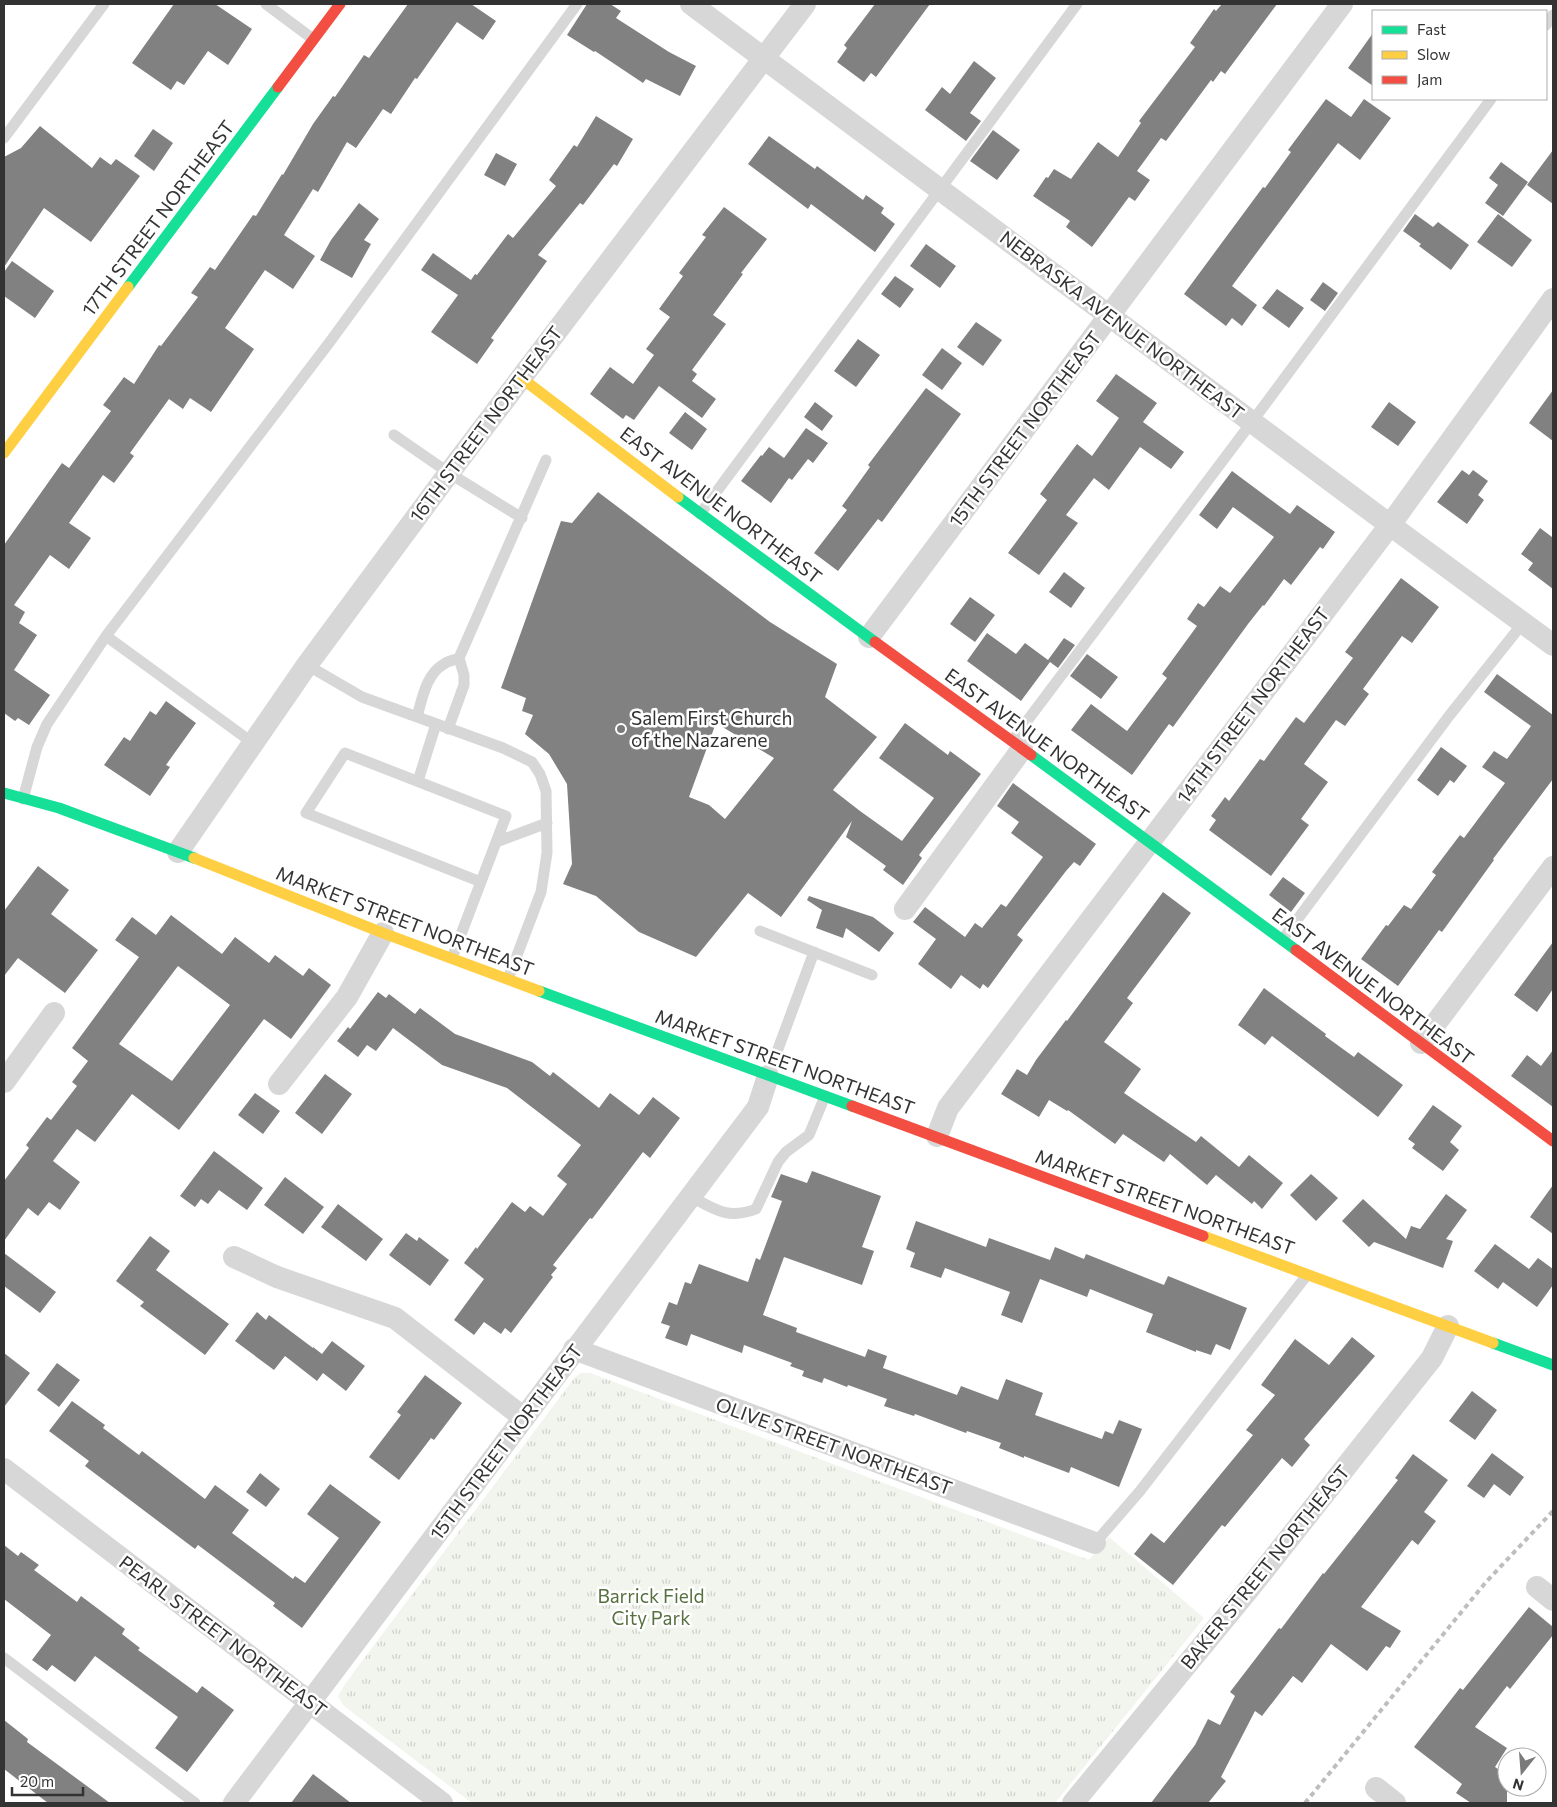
<svg xmlns="http://www.w3.org/2000/svg" width="1557" height="1807" font-family="Commissioner,sans-serif">
<defs>
<pattern id="park-tufts" width="24" height="20" patternUnits="userSpaceOnUse" patternTransform="scale(1.25)"><rect width="24" height="20" fill="#f1f5ed"/><path d="M3 7l-1-3M5 7V3M7 7l1-3M15 17l-1-3M17 17v-4M19 17l1-3" fill="none" stroke="#cfd2cc"/></pattern>
</defs>
<rect width="100%" height="100%" fill="#fff"/>
<!-- park -->
<path fill="url(#park-tufts)" d="M581,1373H590L1089,1560L1109,1537L1204,1618L1055,1803H472L357,1716L343,1705L338,1696L345,1684L575,1377Z"/>
<!-- building -->
<path fill="#818181" fill-rule="evenodd" d="M174,4H215L252,29L228,65L208,51L184,85L177,81L171,90L132,63Z
M408,4H471L496,21L483,40L457,22L417,79L415,78L391,114L383,109L356,148L347,142L318,192L313,189L284,235L315,256L293,289L265,270L225,328L254,349L211,412L190,398L183,409L169,399L130,453L134,456L114,483L103,475L69,523L91,538L69,569L50,555L14,605L25,612L19,623L37,635L14,670L50,695L29,725L18,718L15,721L4,713V545L62,463L69,468L111,411L103,405L124,377L134,384L159,345L161,346L198,297L191,293L210,267L215,270L253,215L256,216L282,174L283,175L313,124L333,96L335,97L364,55L369,58Z
M587,4H610L621,11L616,18L669,52L696,66L680,96L646,79L643,83L595,51L594,52L567,35Z
M875,4H930L876,77L871,73L864,82L837,62L847,48L844,45Z
M1222,4H1277L1225,74L1221,71L1213,82L1211,80L1166,141L1161,138L1137,171L1150,180L1135,201L1129,197L1092,247L1066,227L1070,221L1033,196L1046,177L1048,178L1054,169L1071,179L1098,142L1118,157L1141,123L1139,121L1195,47L1190,43L1214,9L1216,11Z
M1373,33V86L1348,68Z
M974,61L996,78L970,113L981,121L966,141L925,110L942,87L950,94Z
M1326,99L1351,117L1364,99L1391,118L1360,160L1338,143L1232,286L1257,305L1242,326L1232,318L1226,326L1184,294L1263,187L1265,188L1291,152L1288,150Z
M596,116L633,139L617,166L614,164L583,205L580,203L538,255L547,261L491,338L494,340L477,364L431,332L458,295L421,270L433,253L471,280L475,274L477,275L508,234L513,238L556,186L549,180L574,145L577,147Z
M40,126L92,168L100,157L111,165L116,159L140,176L91,242L44,208L4,267V157L21,148Z
M153,129L173,143L154,171L134,156Z
M993,130L1020,150L997,180L970,161Z
M769,136L815,169L817,166L863,200L866,195L884,208L881,213L895,224L875,252L811,204L808,209L748,164Z
M1553,150V204L1527,185Z
M496,153L517,164L505,186L484,175Z
M1501,162L1528,182L1503,216L1485,203L1498,185L1489,178Z
M359,203L379,219L364,240L371,244L352,278L320,260L331,240Z
M724,207L767,239L741,273L743,274L713,315L726,324L692,370L697,374L692,381L716,399L702,418L659,386L634,420L626,415L623,419L590,394L610,367L633,384L654,355L646,349L670,317L659,309L683,276L679,273L706,237L702,235Z
M1415,214L1433,227L1438,222L1469,245L1451,270L1419,246L1421,244L1403,231Z
M1498,214L1532,240L1512,267L1477,242Z
M926,244L956,266L940,288L910,266Z
M12,261L54,291L35,318L4,296V272Z
M895,276L914,289L900,308L881,294Z
M1323,282L1338,293L1325,311L1310,300Z
M1277,289L1304,308L1289,328L1262,308Z
M976,322L1002,340L983,366L957,347Z
M858,339L880,355L856,387L834,371Z
M942,348L962,363L942,390L922,375Z
M1116,374L1157,403L1143,422L1184,452L1171,469L1140,447L1109,490L1094,478L1066,515L1078,523L1039,575L1008,553L1047,500L1040,494L1077,444L1092,456L1119,418L1096,401Z
M926,388L961,414L882,522L878,519L838,571L814,553L847,510L842,506L870,467L868,465Z
M1553,390V441L1529,423Z
M815,402L833,416L822,431L804,417Z
M1389,402L1416,422L1398,446L1371,427Z
M685,412L707,429L692,450L669,433Z
M806,428L828,443L813,463L808,459L792,480L789,478L771,503L741,481L761,455L762,456L769,447L784,458Z
M1462,470L1469,475L1473,470L1488,481L1478,495L1484,500L1467,524L1437,502Z
M1232,471L1290,514L1297,505L1335,532L1323,549L1320,547L1291,585L1284,579L1264,606L1263,605L1248,624L1173,727L1169,724L1132,775L1071,730L1091,704L1127,731L1167,678L1162,674L1197,626L1187,619L1198,603L1204,607L1220,586L1230,593L1274,537L1233,507L1217,529L1199,515Z
M598,492L770,622L837,664L825,697L877,737L833,790L860,811L902,841L934,798L879,758L905,723L948,755L950,751L981,774L919,855L922,858L903,885L883,870L886,866L846,837L852,821L781,917L748,893L696,957L639,932L596,896L563,884L572,864L567,784L549,754L525,734L533,715L522,711L526,698L501,688L561,521L572,523ZM716,723L774,758L725,819L709,805L689,797Z
M1540,528L1552,537L1553,536V589L1528,570L1533,563L1521,554Z
M1064,572L1085,588L1071,608L1049,592Z
M1401,578L1439,607L1412,643L1402,636L1363,689L1369,694L1345,726L1336,720L1304,764L1328,782L1301,819L1309,825L1271,876L1209,830L1216,820L1211,816L1225,797L1229,801L1260,759L1264,761L1296,717L1304,723L1353,658L1345,652Z
M970,597L995,615L975,642L950,624Z
M987,633L1016,654L1025,643L1048,660L1064,638L1075,645L1058,668L1050,662L1021,701L967,661Z
M1087,654L1118,677L1101,699L1070,676Z
M1497,674L1553,715V779L1493,859L1494,860L1442,932L1439,930L1398,986L1361,959L1386,925L1388,926L1404,905L1411,909L1436,875L1432,872L1460,835L1464,838L1505,783L1482,767L1494,751L1507,759L1531,726L1484,692Z
M166,701L196,723L166,765L170,767L150,796L104,765L124,737L130,741L150,711L156,715Z
M1441,747L1467,766L1454,783L1450,780L1438,796L1417,780Z
M1013,783L1096,844L1080,866L1074,862L1066,871L1017,935L1023,940L988,988L983,984L980,989L961,975L951,989L918,964L936,939L913,922L925,907L965,937L975,923L982,928L1001,904L1006,907L1043,857L1011,833L1019,822L997,806Z
M38,866L69,890L51,914L98,950L65,993L18,958L4,976V911Z
M1283,877L1305,893L1291,912L1269,895Z
M1163,892L1191,913L1127,998L1133,1003L1104,1042L1141,1069L1124,1093L1196,1142L1201,1136L1239,1167L1249,1155L1283,1183L1262,1209L1254,1201L1252,1204L1216,1175L1207,1185L1170,1154L1164,1162L1123,1134L1115,1144L1068,1110L1067,1111L1049,1100L1039,1117L1001,1094L1017,1069L1027,1075L1036,1060L1066,1020L1067,1021Z
M809,896L873,917L894,933L879,952L846,928L843,938L816,928L822,910L807,900Z
M171,915L222,954L235,937L269,963L275,955L303,976L309,968L331,985L291,1039L264,1019L179,1130L132,1094L95,1142L77,1129L53,1161L80,1182L60,1210L49,1202L38,1216L28,1208L4,1241V1181L29,1148L26,1145L47,1117L51,1120L77,1086L72,1082L88,1061L72,1048L139,957L115,940L132,917L156,935ZM178,966L230,1005L172,1081L119,1044Z
M1553,942V989L1537,1012L1514,995Z
M1264,988L1326,1034L1325,1036L1354,1057L1358,1052L1403,1085L1378,1117L1272,1036L1265,1045L1238,1025Z
M378,992L386,998L389,994L415,1014L420,1008L455,1034L532,1062L550,1076L553,1072L599,1108L610,1093L639,1115L653,1097L680,1118L650,1158L643,1152L592,1219L590,1218L553,1265L557,1268L551,1275L553,1277L511,1333L505,1328L501,1334L484,1322L474,1335L454,1320L484,1279L464,1263L476,1247L477,1249L512,1202L525,1212L530,1206L543,1216L567,1184L557,1176L581,1145L507,1088L442,1065L393,1028L376,1051L367,1045L358,1057L337,1041L348,1027L350,1029Z
M1553,1050V1107L1511,1076L1527,1055L1541,1066Z
M325,1074L352,1094L322,1134L295,1113Z
M255,1093L280,1111L263,1134L238,1115Z
M1433,1105L1462,1126L1450,1142L1459,1150L1443,1171L1412,1148L1415,1144L1408,1139Z
M214,1151L263,1188L247,1210L219,1190L208,1204L201,1199L195,1207L180,1196Z
M812,1171L881,1196L862,1247L874,1251L862,1285L784,1257L763,1315L797,1328L796,1332L865,1357L868,1349L887,1356L883,1368L957,1395L961,1386L998,1400L1006,1379L1043,1393L1035,1415L1102,1439L1105,1431L1113,1434L1119,1420L1142,1429L1119,1487L1071,1467L1069,1473L1024,1456V1458L999,1448L1001,1443L967,1431L966,1433L915,1414L914,1416L884,1406L887,1399L848,1385L847,1387L824,1378L822,1383L802,1376L804,1371L790,1366L792,1363L744,1345L742,1353L691,1334L687,1346L665,1338L670,1326L661,1323L669,1302L677,1305L685,1282L691,1284L699,1264L748,1282L756,1258L760,1260L782,1201L771,1197L781,1174L807,1183Z
M1311,1174L1338,1198L1316,1221L1290,1195Z
M285,1177L324,1207L303,1234L264,1205Z
M1553,1185V1234L1530,1217Z
M1446,1194L1467,1210L1446,1239L1453,1241L1443,1268L1374,1242L1369,1247L1342,1221L1363,1199L1406,1239L1411,1226L1420,1229Z
M338,1204L383,1239L366,1261L321,1227Z
M916,1221L986,1247L989,1238L1050,1260L1055,1247L1084,1259L1086,1254L1164,1285L1168,1276L1247,1308L1230,1350L1216,1344L1211,1355L1196,1350V1352L1146,1332L1153,1314L1090,1289L1087,1297L1040,1279L1022,1323L1001,1315L1010,1292L945,1268L941,1278L910,1267L915,1253L906,1249Z
M406,1233L417,1241L419,1237L449,1260L430,1286L389,1255Z
M150,1236L170,1251L156,1270L229,1324L205,1355L140,1306L144,1302L116,1281Z
M1495,1244L1529,1269L1538,1258L1553,1269V1285L1537,1307L1503,1282L1498,1289L1474,1271Z
M4,1253L56,1292L40,1313L4,1286Z
M257,1312L266,1320L269,1315L313,1348V1347L322,1354L332,1341L365,1366L346,1391L323,1373L317,1381L285,1356L274,1370L235,1341Z
M1352,1337L1375,1356L1304,1439L1310,1445L1292,1467L1282,1458L1225,1527L1222,1525L1173,1585L1134,1554L1151,1533L1164,1543L1253,1435L1246,1430L1275,1395L1261,1385L1295,1339L1329,1365Z
M4,1353L30,1373L4,1407Z
M57,1363L80,1380L59,1407L37,1390Z
M425,1375L462,1403L434,1440L431,1438L399,1480L369,1457L401,1415L397,1412Z
M1472,1391L1497,1410L1475,1440L1449,1421Z
M72,1401L105,1425L103,1428L139,1455L142,1451L205,1499L215,1485L249,1510L232,1533L293,1579L295,1576L305,1583L339,1538L307,1514L330,1484L381,1522L302,1628L273,1606L275,1603L198,1545L195,1549L85,1466L89,1461L49,1431Z
M1492,1453L1524,1477L1510,1496L1494,1484L1484,1498L1467,1486Z
M1413,1454L1448,1480L1424,1512L1436,1521L1418,1545L1412,1540L1361,1607L1401,1631L1390,1648L1386,1646L1367,1671L1331,1644L1302,1683L1293,1676L1262,1716L1255,1711L1221,1777L1226,1781L1208,1803H1151L1195,1745L1208,1719L1220,1725L1235,1696L1230,1692L1279,1628L1281,1629L1323,1573L1324,1574L1359,1530L1398,1480L1395,1478Z
M260,1473L280,1489L266,1507L246,1492Z
M4,1545L18,1556L21,1552L39,1565L34,1570L77,1602L81,1596L125,1629L122,1634L140,1648L138,1650L197,1693L202,1686L234,1710L187,1772L155,1748L178,1717L95,1656L75,1682L52,1665L47,1671L32,1660L51,1635L4,1599Z
M1529,1607L1553,1627V1635L1510,1689L1507,1686L1475,1727L1507,1748L1495,1767L1507,1775V1803H1471L1456,1793L1462,1784L1414,1747L1460,1688L1463,1690Z
M4,1720L28,1739L27,1742L110,1803H48L4,1769Z
M313,1774L351,1803H291Z"/>
<g fill="none" stroke-linecap="round" stroke-linejoin="round">
<!-- lane -->
<path stroke="#d7d7d7" stroke-width="11" d="M266,4L313,39
M1546,25L1553,15
M4,138L104,4
M394,435L449,473L522,518
M700,514L1077,4
M106,636L253,743
M459,658L546,460
M307,665L362,697L503,748L532,762L540,774L546,791L547,853L541,892L508,979
M417,717C422,699 426,674 444,664C448,661 454,660 459,658L464,675V685L448,729
M1012,741L1272,395L1491,99
M418,781L436,724
M23,799L37,747L47,724L106,636L329,343L577,4
M496,842L547,823
M760,931L872,975
M1282,940L1449,716L1523,623
M452,958L506,816L345,753L306,813L481,882
M768,1076L814,952
M690,1196C714,1209 728,1220 756,1209L778,1162L786,1152L809,1135L825,1096
M1095,1543L1140,1491L1307,1275
M4,1658L195,1803"/>
<!-- street -->
<path stroke="#d7d7d7" stroke-width="22" d="M691,4L1390,525L1553,645
M869,637L1342,4
M178,852L307,665L449,473L805,4
M905,909L1022,749
M1421,1043L1553,867
M4,1082L54,1013
M279,1084L347,997L383,933
M937,1136L948,1108L1390,525L1553,299
M234,1257L277,1277L395,1318L524,1418
M574,1349L1095,1543
M4,1469L442,1803
M1537,1587L1553,1600
M1376,1788L1395,1803
M234,1803L758,1107L768,1076
M1073,1803L1249,1589L1432,1358L1448,1326"/>
<!-- fast -->
<path stroke="#16e098" stroke-width="11" d="M128,287L278,87
M678,497L875,642
M1031,755L1296,950
M4,793L59,808L194,858
M539,991L852,1106
M1493,1343L1553,1365"/>
<!-- slow -->
<path stroke="#ffcf43" stroke-width="11" d="M520,377L678,497
M4,453L128,287
M194,858L383,933L539,991
M1203,1236L1493,1343"/>
<!-- jam -->
<path stroke="#f24e42" stroke-width="11" d="M278,87L340,4
M875,642L1031,755
M1296,950L1553,1141
M852,1106L1203,1236"/>
<!-- rail -->
<path stroke="#bebebe" stroke-width="4" stroke-dasharray="5 4" stroke-linecap="butt" d="M1305,1803L1486,1582L1553,1511"/>
</g>
<!-- markers -->
<circle fill="#7a7a7a" stroke="#fff" stroke-width="2" cx="621" cy="729" r="5"/>
<g text-anchor="middle" stroke-width="5" stroke-linejoin="round" paint-order="stroke">
<!-- street labels -->
<g font-size="19" fill="#333" stroke="#fff">
<text transform="translate(158 218) rotate(-53)" y="7">17TH STREET NORTHEAST</text>
<text transform="translate(1122 325) rotate(37)" y="7">NEBRASKA AVENUE NORTHEAST</text>
<text transform="translate(486 424) rotate(-53)" y="7">16TH STREET NORTHEAST</text>
<text transform="translate(1025 429) rotate(-53)" y="7">15TH STREET NORTHEAST</text>
<text transform="translate(721 505) rotate(37)" y="7">EAST AVENUE NORTHEAST</text>
<text transform="translate(1253 705) rotate(-53)" y="7">14TH STREET NORTHEAST</text>
<text transform="translate(1047 745) rotate(36)" y="7">EAST AVENUE NORTHEAST</text>
<text transform="translate(405 921) rotate(21)" y="7">MARKET STREET NORTHEAST</text>
<text transform="translate(1373 986) rotate(37)" y="7">EAST AVENUE NORTHEAST</text>
<text transform="translate(785 1062) rotate(20)" y="7">MARKET STREET NORTHEAST</text>
<text transform="translate(1165 1202) rotate(20)" y="7">MARKET STREET NORTHEAST</text>
<text transform="translate(506 1442) rotate(-53)" y="7">15TH STREET NORTHEAST</text>
<text transform="translate(834 1446) rotate(20)" y="7">OLIVE STREET NORTHEAST</text>
<text transform="translate(1265 1567) rotate(-51)" y="7">BAKER STREET NORTHEAST</text>
<text transform="translate(223 1636) rotate(37)" y="7">PEARL STREET NORTHEAST</text>
</g>
<!-- poi labels -->
<g font-size="19" fill="#333" stroke="#fff" text-anchor="start">
<text x="631" y="725">Salem First Church<tspan x="631" dy="22">of the Nazarene</tspan></text>
</g>
<!-- park labels -->
<g font-size="19" fill="#56703f" stroke="#fff">
<text x="651" y="1603">Barrick Field<tspan x="651" dy="22">City Park</tspan></text>
</g>
</g>
<!-- border -->
<rect width="1557" height="1807" fill="none" stroke="#333333" stroke-width="10"/>
<!-- legend -->
<rect x="1372" y="10" width="175" height="90" fill="#ffffff" stroke="#adadad"/>
<rect x="1382" y="26" width="25" height="8" fill="#16e098" stroke="#adadad"/>
<text x="1417" y="35" font-size="15" fill="#333333">Fast</text>
<rect x="1382" y="51" width="25" height="8" fill="#ffcf43" stroke="#adadad"/>
<text x="1417" y="60" font-size="15" fill="#333333">Slow</text>
<rect x="1382" y="76" width="25" height="8" fill="#f24e42" stroke="#adadad"/>
<text x="1417" y="85" font-size="15" fill="#333333">Jam</text>
<!-- north arrow -->
<g transform="translate(1522 1772) rotate(197)"><circle r="24" fill="#ffffff" stroke="#adadad"/>
<path d="M0-4L9 19L0 12L-9 19Z" fill="#7a7a7a"/>
<text y="-8" font-size="14" font-weight="bold" text-anchor="middle" fill="#333333">N</text>
</g>
<!-- scale -->
<path d="M12 1787v8h71v-8" fill="none" stroke="#333333" stroke-width="2.5"/>
<text x="20" y="1787" font-size="15" fill="#333333" stroke="#ffffff" stroke-width="4" paint-order="stroke">20 m</text>
</svg>
